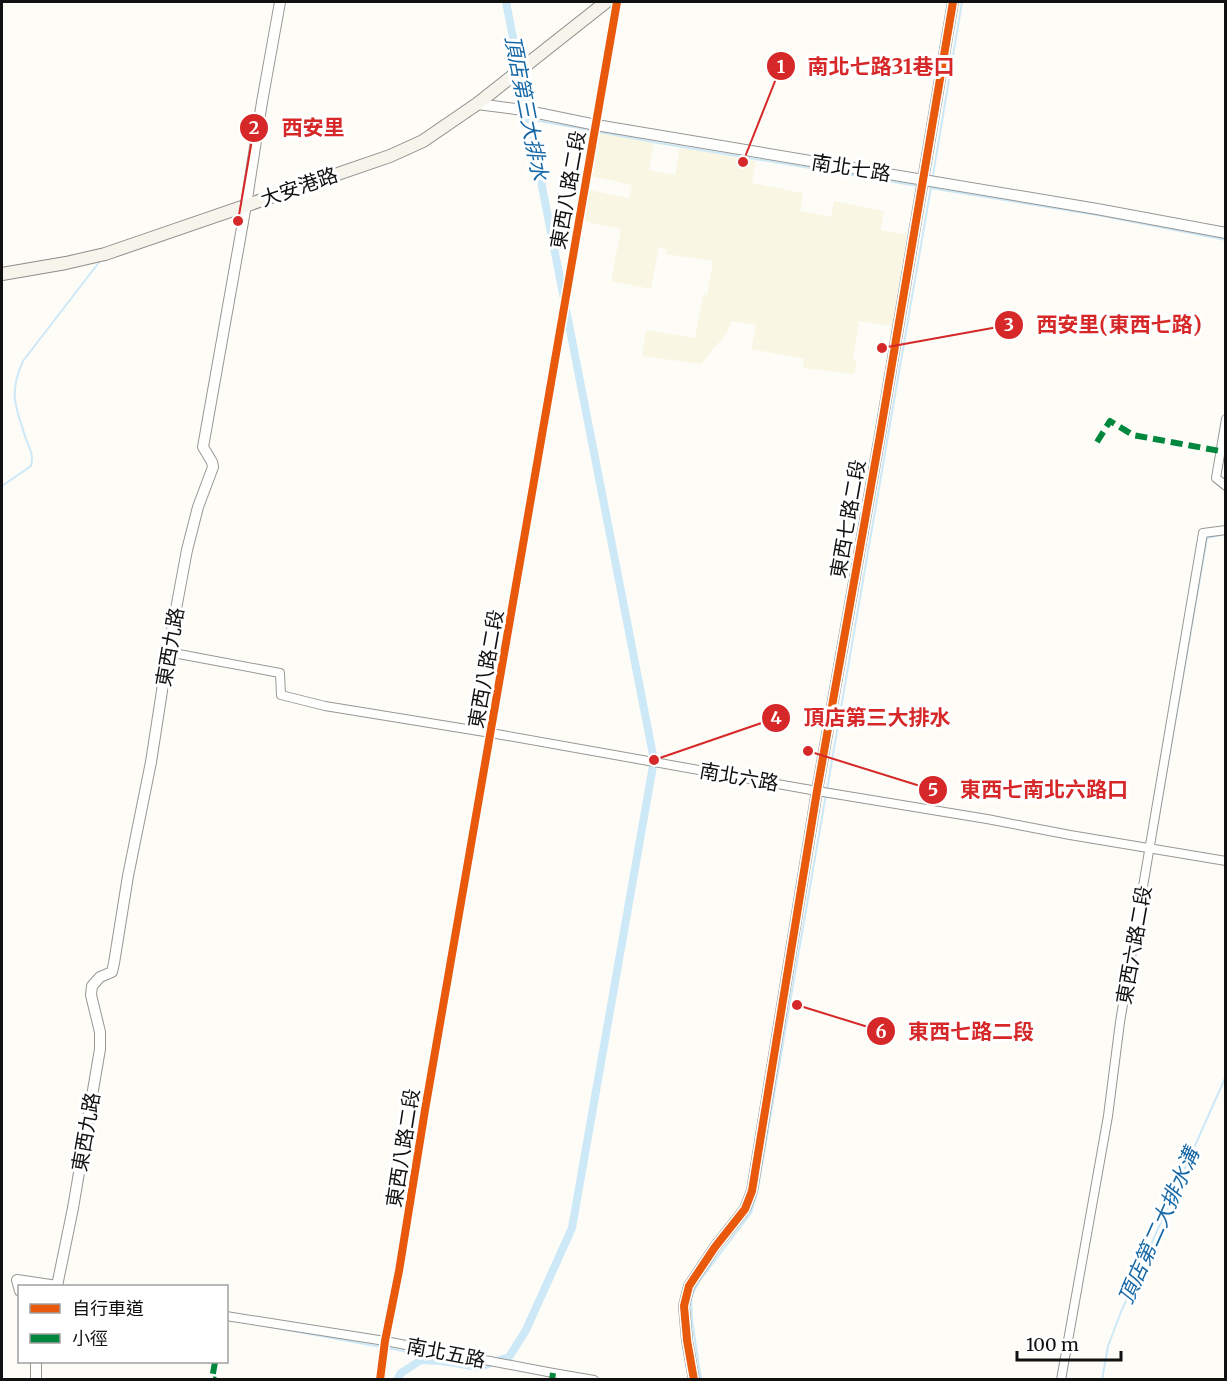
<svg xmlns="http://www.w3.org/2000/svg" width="1227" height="1381" font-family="Merriweather,'Noto Sans TC',serif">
<rect width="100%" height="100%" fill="#fdfcf7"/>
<!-- farmland -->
<path fill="#f9f7e4" d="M599,131L654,141L649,170L675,175L680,147L756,161L752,183L803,193L800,211L831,217L834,201L884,211L881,230L907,235L892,326L859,321L853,360L857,361L854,374L803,368L804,359L751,349L756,325L731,321L727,333L701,364L642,356L646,330L695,338L703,295H707L713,261L666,254L667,249L659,247L651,289L611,281L621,229L583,221L589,190L629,198L632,185L591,176Z"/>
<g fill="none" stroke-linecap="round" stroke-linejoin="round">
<!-- stream -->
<path stroke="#cde8f7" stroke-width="2" d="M529,119L653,142L918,186
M933,175L962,2
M930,188L1103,216L1226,240
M2,486L31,466C34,455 30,450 26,439C16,408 8,394 23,361L100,261
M827,789L931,187
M1155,838L1207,538L1221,535
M758,1188L826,794
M271,1327L403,1351L415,1355L419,1361
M701,1380L692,1320L691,1297L700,1280L751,1213L756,1196
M1102,1380L1108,1346L1121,1312L1226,1076"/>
<!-- canal -->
<path stroke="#cde8f7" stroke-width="8" d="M397,1380L401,1373L421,1360L442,1361L479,1367L509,1357L526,1330L572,1228L654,760L506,2"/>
<!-- minor casing -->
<g stroke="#979795" stroke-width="10">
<path id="minor" d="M1226,419L1216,478L1226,486
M168,652L280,673L281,695L325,706L491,733L817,791L987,819L1070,835L1226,861
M226,1316L385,1341L553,1373L594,1380
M380,1380L385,1341L399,1271L425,1110L617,2
M1061,1380L1108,1116L1120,1022L1203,533L1226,530"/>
</g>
<!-- tertiary casing -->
<g stroke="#979795" stroke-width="12">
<path id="tertiary" d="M477,104L523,110L596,125L1097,209L1226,233
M20,1291L17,1280L57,1286L73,1208L100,1049V1032L91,995L92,986L100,977L112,972L114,963L128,876L151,762L168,652L187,550L198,507L213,467L212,462L203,447L246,205L262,102L280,2
M36,1380V1362
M694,1380L687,1340L684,1306L689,1286L715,1247L745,1209L752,1191L817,791L880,435L953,2"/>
</g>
<!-- secondary casing -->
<g stroke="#8e8d8b" stroke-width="14">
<path id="secondary" d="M2,274L66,263L105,254L390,156L423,141L477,104L606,2"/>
</g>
<!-- minor -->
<use href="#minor" stroke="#fffffe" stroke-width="8"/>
<!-- tertiary -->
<use href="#tertiary" stroke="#fffffe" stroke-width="10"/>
<!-- secondary -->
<use href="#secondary" stroke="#f6f4eb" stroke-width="12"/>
<!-- quiet -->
<path stroke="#00873e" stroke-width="6" stroke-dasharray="12 6" stroke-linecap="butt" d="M1097,442L1110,421L1133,435L1220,451
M215,1362L212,1379L216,1380
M552,1380L553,1373"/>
<!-- cycleway casing -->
<g stroke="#fff" stroke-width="11">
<path id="cycleway" d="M380,1380L385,1341L399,1271L425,1110L617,2
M694,1380L687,1340L684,1306L689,1286L715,1247L745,1209L752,1191L817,791L880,435L953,2"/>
</g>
<!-- cycleway -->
<use href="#cycleway" stroke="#e8590c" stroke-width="8"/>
</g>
<g text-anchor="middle" stroke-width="6" stroke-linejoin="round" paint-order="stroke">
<!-- street labels -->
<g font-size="20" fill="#111" stroke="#fff">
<text transform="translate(851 168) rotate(9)" y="7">南北七路</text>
<text transform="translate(299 187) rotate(-19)" y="7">大安港路</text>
<text transform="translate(568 190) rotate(-80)" y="7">東西八路二段</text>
<text transform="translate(848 519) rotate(-80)" y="7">東西七路二段</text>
<text transform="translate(170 647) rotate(-80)" y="7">東西九路</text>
<text transform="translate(486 669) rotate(-80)" y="7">東西八路二段</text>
<text transform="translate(739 777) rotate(10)" y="7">南北六路</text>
<text transform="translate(1134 945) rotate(-80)" y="7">東西六路二段</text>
<text transform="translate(86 1132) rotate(-80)" y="7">東西九路</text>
<text transform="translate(403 1148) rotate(-81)" y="7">東西八路二段</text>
<text transform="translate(446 1353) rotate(11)" y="7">南北五路</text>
</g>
<!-- water labels -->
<g font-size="21" font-style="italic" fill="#1768a6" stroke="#fff">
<text transform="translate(526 108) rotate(79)" y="7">頂店第三大排水</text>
<text transform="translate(1159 1226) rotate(-66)" y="7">頂店第二大排水溝</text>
</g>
</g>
<!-- callouts -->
<path fill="none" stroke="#d62828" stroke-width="2" d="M743 162L781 66M238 221L254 128M882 348L1009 325M654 760L776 718M808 751L933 790M797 1005L881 1031"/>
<g fill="#d62828" stroke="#fff" stroke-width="2">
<circle cx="743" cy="162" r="6"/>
<circle cx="238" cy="221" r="6"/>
<circle cx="882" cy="348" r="6"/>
<circle cx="654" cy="760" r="6"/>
<circle cx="808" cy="751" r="6"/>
<circle cx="797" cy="1005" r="6"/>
<circle cx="781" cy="66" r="15"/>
<circle cx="254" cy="128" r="15"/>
<circle cx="1009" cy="325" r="15"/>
<circle cx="776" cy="718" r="15"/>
<circle cx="933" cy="790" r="15"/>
<circle cx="881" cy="1031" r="15"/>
</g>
<g font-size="18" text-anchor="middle" font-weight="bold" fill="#fff">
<text x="781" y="73">1</text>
<text x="254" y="134">2</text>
<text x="1009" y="331">3</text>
<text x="776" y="724">4</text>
<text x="933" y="796">5</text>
<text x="881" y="1038">6</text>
</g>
<g font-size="21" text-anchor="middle" font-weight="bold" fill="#d62828" stroke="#fff" stroke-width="6" stroke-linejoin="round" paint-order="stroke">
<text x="881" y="74">南北七路31巷口</text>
<text x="313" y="135">西安里</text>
<text x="1119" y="332">西安里(東西七路)</text>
<text x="877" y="725">頂店第三大排水</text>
<text x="1044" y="797">東西七南北六路口</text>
<text x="971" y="1039">東西七路二段</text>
</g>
<!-- border -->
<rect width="1227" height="1381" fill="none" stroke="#111111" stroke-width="6"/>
<!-- legend -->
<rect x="18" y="1285" width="210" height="78" fill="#ffffff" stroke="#a0a0a0" stroke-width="1.5"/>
<rect x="30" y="1304" width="30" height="9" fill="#e8590c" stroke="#a0a0a0" stroke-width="1.5"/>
<text x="72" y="1315" font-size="18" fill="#111111">自行車道</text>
<rect x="30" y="1334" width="30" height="9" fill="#00873e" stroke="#a0a0a0" stroke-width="1.5"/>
<text x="72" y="1345" font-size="18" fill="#111111">小徑</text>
<!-- scale -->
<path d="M1017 1351v9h104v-9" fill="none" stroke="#111111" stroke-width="3"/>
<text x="1026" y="1351" font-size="18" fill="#111111" stroke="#ffffff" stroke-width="4.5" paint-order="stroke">100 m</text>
</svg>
